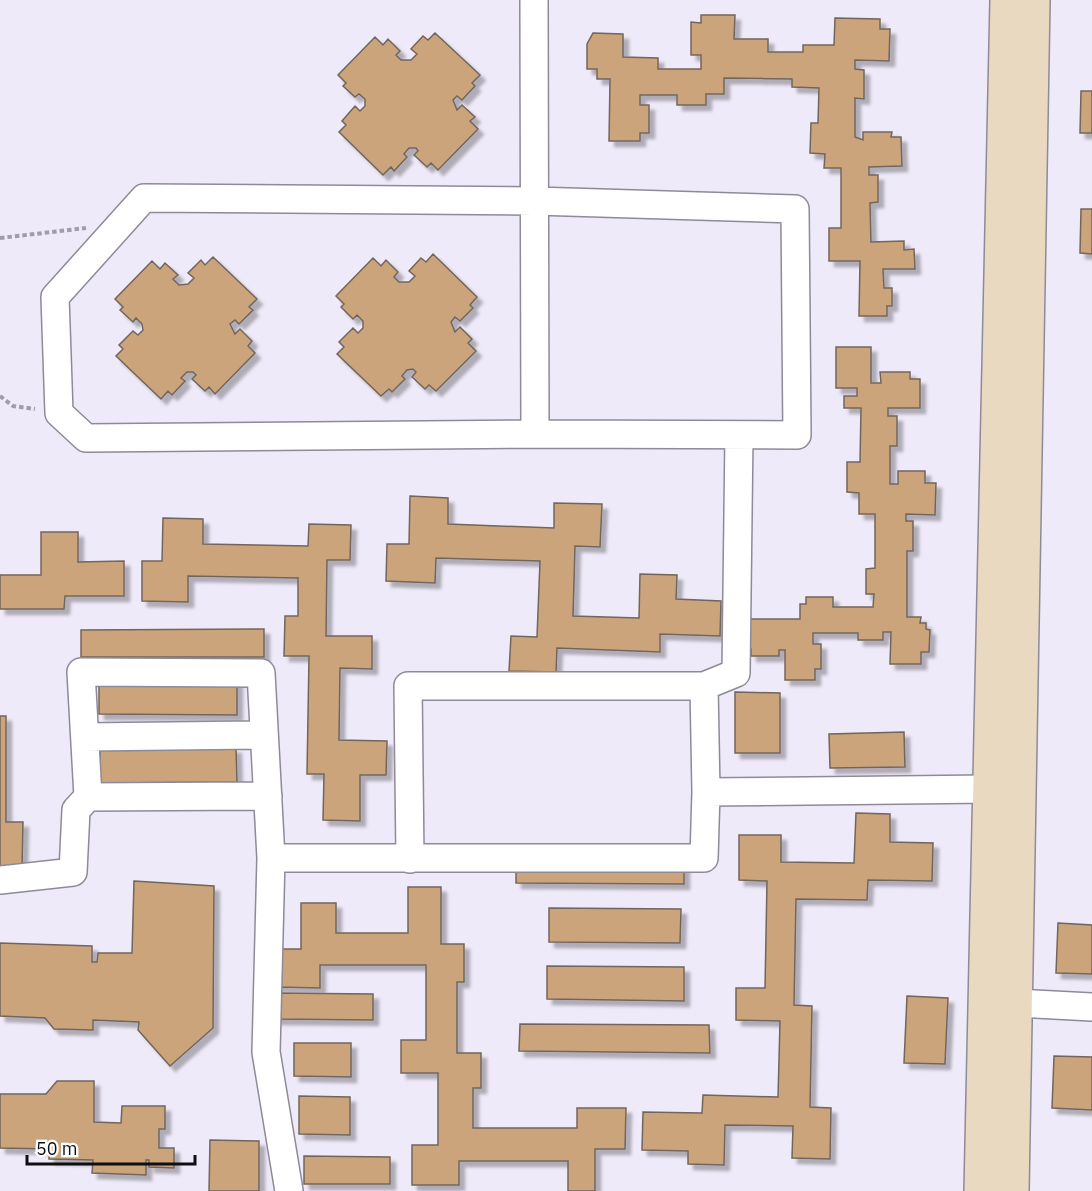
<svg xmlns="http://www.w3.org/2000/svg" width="1092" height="1191" font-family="'IBM Plex Sans',sans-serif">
<defs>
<filter id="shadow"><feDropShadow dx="5.5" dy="5.5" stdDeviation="1.5" flood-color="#0004"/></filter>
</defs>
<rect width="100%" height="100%" fill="#efeaf9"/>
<!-- building -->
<path fill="#cca47b" stroke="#71665c" stroke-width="1.5" filter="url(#shadow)" d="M701,15H735L734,39H768V52H803V45H834L835,18L880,19V29H890L889,61L855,60V69L864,70V99L855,98V137L863,140V132H892L891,137H901L902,166L869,167V175H878V202L870,203L871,242L904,241V250L914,249L915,269H883L884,288H892V306H887V316H859L860,261H829V228H841V168H824L825,154L810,153L811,123H818L819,88L792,87V79L724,78V94H706V105H677V95H640V105H649V133H640V141H609L610,79H597V69H587V44L593,33L623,34V57L658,58V69H701V55H691V22L701,23Z
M435,33L480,75L472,83L475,86L462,100L457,96L453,100L457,110L462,105L475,117L470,121L478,129L438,170L431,163L427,167L414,155L418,151L416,148H409L404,154L407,157L394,171L391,167L383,175L339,132L346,125L342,121L355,106L360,111L365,106V99L359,94L355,97L343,86L346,83L338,75L375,37L383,45L388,39L400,51L396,55L401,60H411L417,54L411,49L423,36L428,40Z
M1081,91H1092V133H1080Z
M1081,209H1092V254L1080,253Z
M433,254L477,297L470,305L473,308L460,321L455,317L451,322L455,332L460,327L472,339L468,343L476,351L436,391L429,385L425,389L412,377L416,372L413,369L407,370L402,376L405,379L392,392L389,389L381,396L337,354L344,347L339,342L353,328L358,333L363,328V321L357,315L353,319L341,307L344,304L336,296L373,258L381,266L386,260L398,272L394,277L399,282H409L415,276L409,271L421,258L426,262Z
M213,257L257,299L249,307L253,310L239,324L235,320L230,324L235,334L240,329L252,341L248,346L255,353L215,394L209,387L205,391L192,379L196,375L193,372H187L181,378L185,381L172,395L168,391L161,399L116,356L123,349L119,345L133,331L138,335L143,330L142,324L136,318L133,322L120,310L123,307L115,299L152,261L160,269L165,263L178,275L173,279L179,285L188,284L194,278L188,273L201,260L205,265Z
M836,347H871V383H881L880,372H910V379H920V408H888V416H897V446H890V484H898V471H925V483H936L935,515L906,514V521H913V551H907V617H921L920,623H926V629L930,630L929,652H921V664H890L891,632H883V640H858V633H813V644H821V669H815V680H785V650H779V656H751V649H739V619H800V604H806V597H833V607H873L874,594H866V569L875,568V514H859V493L847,492V462H860L861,408H844V396H857V388H836Z
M410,496L448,498V524L554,528V503L602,504L600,547L575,546L573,616L639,618L640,574L677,575L676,599L721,601L720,636L660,634V652L557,648L556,672L509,671L511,636L537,637L540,561L436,558L435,583L386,581L387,544H409Z
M163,518L203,519V544L308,546L309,524L351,525L350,560H327L326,636H372V669L340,668L339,740L387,741L386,775H360V821L323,820L324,774H307L309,656H284L285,616H298V578L188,576V602L142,601V561H162Z
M41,532H78V562L124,561V596H65L64,609H0V575H41Z
M264,629V657H81V630Z
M99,679L237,681V715L99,714Z
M735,692L780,693V753H735Z
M0,716H6V822H23L22,869H0Z
M904,732L905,767L830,768L829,734Z
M236,748L237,782L100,783V749Z
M856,813L890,814V842L933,843L932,881L868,880L867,900L796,899L794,1005L812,1006L810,1107L831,1108L830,1159L792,1158L793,1126L725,1125L724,1165L688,1164V1151L642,1150L643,1112L702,1113L703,1095L778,1097L780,1021L736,1020V988H765L767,881L739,880V835H781V862L854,863Z
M516,856L684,858V884L516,883Z
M134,881L214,886L213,1028L170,1066L138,1030L139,1022L93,1020V1030L54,1029L45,1018L0,1016V943L92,946V962H97L98,953H132Z
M408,887H441V944H464V982H457V1053H481V1088H473V1128H577V1108H626L625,1149H595V1191H568V1161H459V1185H412V1145H438V1073H401V1040H426V965H320V988L276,987V949H301V903H336V933H408Z
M549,908L681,909L680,943L549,942Z
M1058,923L1092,925V974L1056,973Z
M547,966L684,967V1001L547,999Z
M274,993L373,994V1020L274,1019Z
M907,996L948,998L945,1064L904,1063Z
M520,1024L709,1025L710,1053L519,1051Z
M294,1043H351V1077L294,1076Z
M1054,1056L1092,1057V1110L1052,1108Z
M57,1081H94V1122L121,1123L122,1106H165V1129H159V1148H174V1168L149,1167V1160H146V1175L92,1173L93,1160L49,1159V1149L0,1148V1094H46Z
M299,1096L350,1097V1135L299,1134Z
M210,1140L259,1141V1191H209Z
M304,1156L390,1157V1184H304Z"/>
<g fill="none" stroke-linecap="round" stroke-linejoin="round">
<!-- street casing -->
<g stroke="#8e8a97" stroke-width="30">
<path id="street" d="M534,0L535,434L86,438L59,413L55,297L144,198L535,201L795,209L797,435L535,434
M85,737L264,735
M706,792L990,789
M88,797L268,796
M271,858H704L706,792L704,686
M410,859L408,686H704L736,673L739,435
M0,880L73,872L76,810L88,797L81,672L261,673L271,858L266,1052L289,1191
M1014,1003L1092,1007"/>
</g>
<!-- secondary casing -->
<g stroke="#8e8a97" stroke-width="36">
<path id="secondary" d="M981,1191L1007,0
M1012,1191L1033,0"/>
</g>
<!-- path -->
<path stroke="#a19da8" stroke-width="4" stroke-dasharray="4.5 3" stroke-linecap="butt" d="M0,238L86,228
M0,396L13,406L35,409"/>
<!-- street -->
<use href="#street" stroke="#fff" stroke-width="27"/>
<!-- secondary -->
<use href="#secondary" stroke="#ead9c1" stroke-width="33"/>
</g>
<!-- scale -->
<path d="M27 1155v9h168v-9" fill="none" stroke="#0f0e12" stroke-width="3"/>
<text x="36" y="1155" font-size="18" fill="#0f0e12" stroke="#ffffff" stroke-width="4.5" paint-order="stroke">50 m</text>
</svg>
